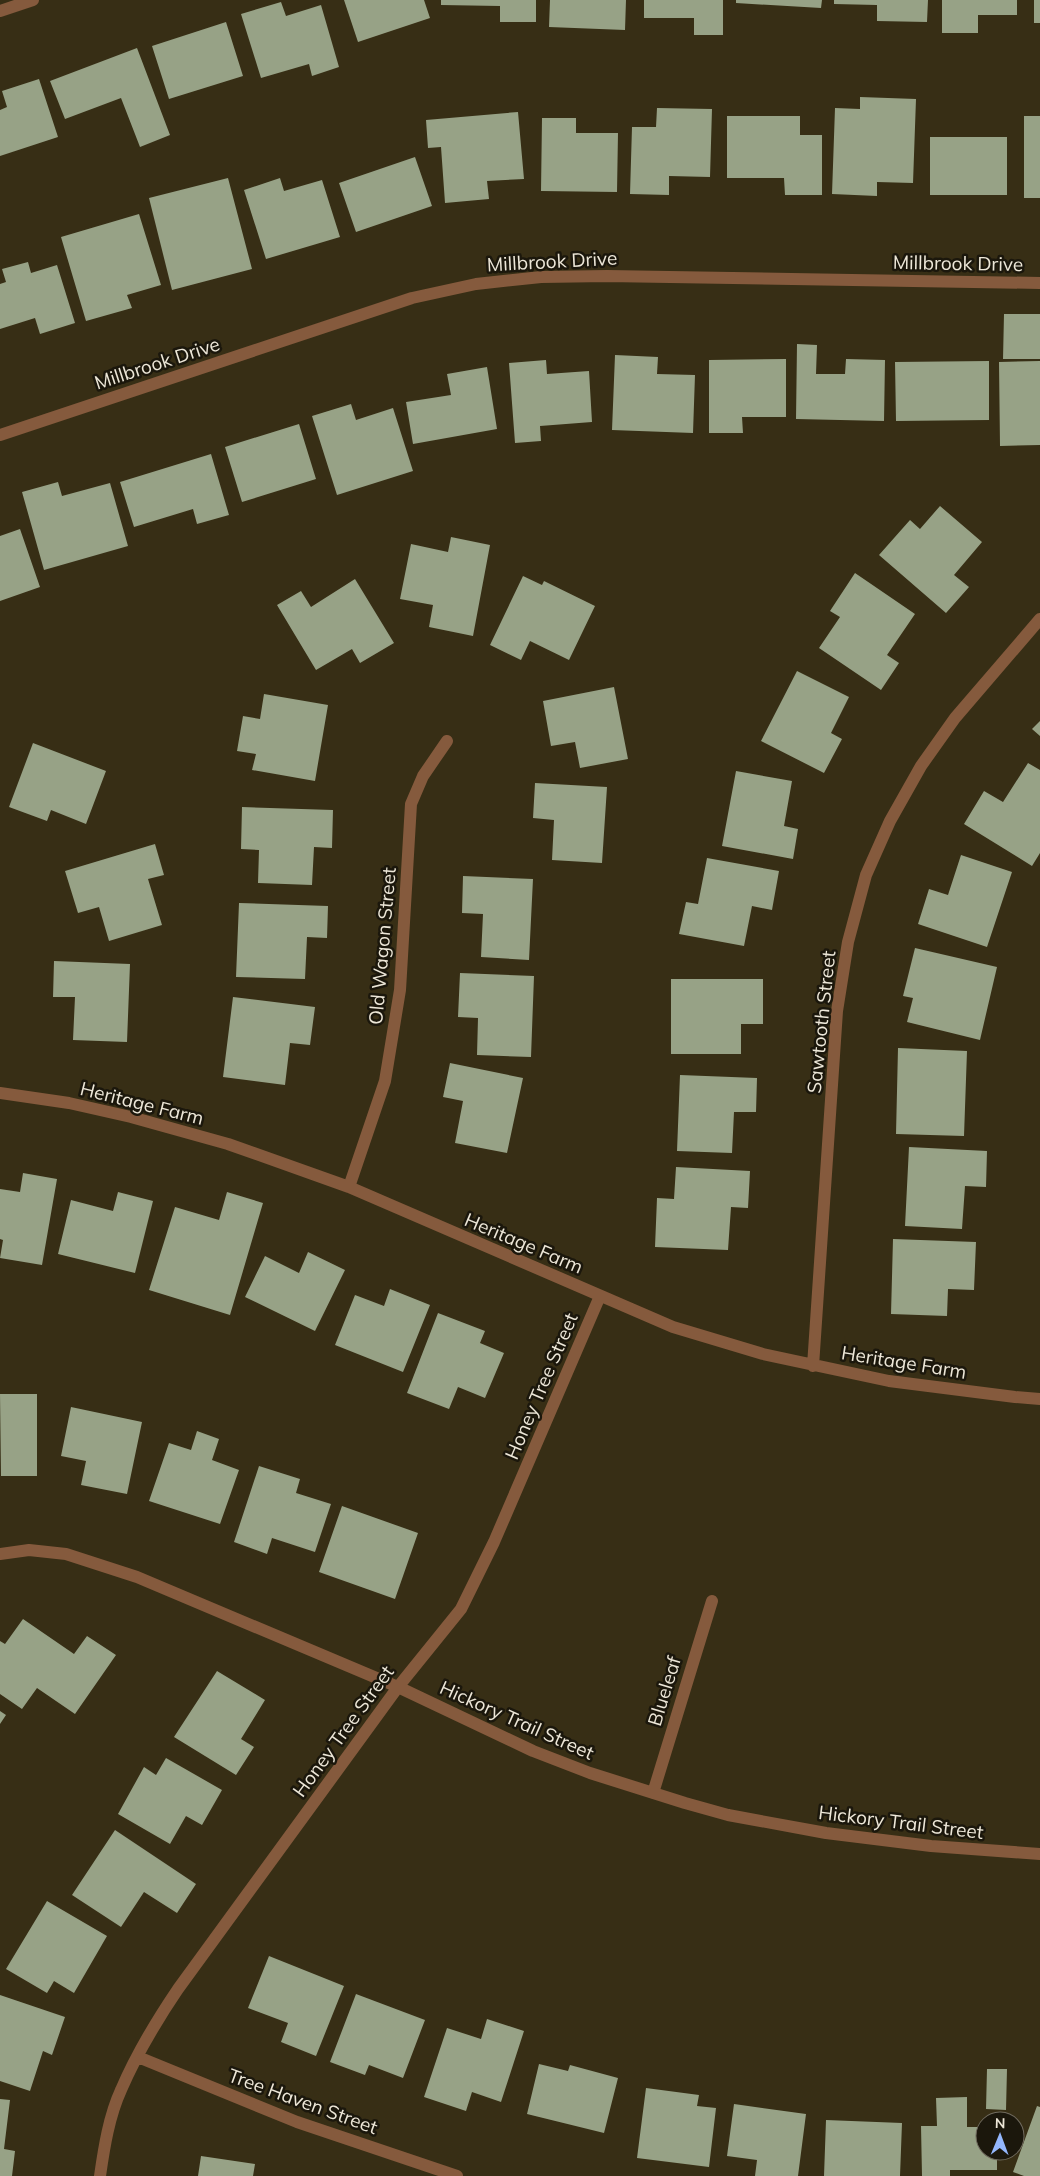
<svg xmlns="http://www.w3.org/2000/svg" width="1040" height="2176" font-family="Mulish,sans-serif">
<rect width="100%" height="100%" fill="#372e15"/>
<!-- building -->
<path fill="#97a286" d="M344,0H424L430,18L358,42Z
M441,0H536V22H500V6L441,5Z
M550,0H626L625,30L549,27Z
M644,0H723V35H694V18H644Z
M736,0H822L821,8L736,3Z
M834,0H928L927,22L877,21V5L834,4Z
M942,0H1017V15H978V33H942Z
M1034,0H1040V23H1034Z
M281,2L286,16L321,5L339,67L312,76L309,64L261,78L241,14Z
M226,22L243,76L169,99L152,46Z
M137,48L170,135L140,147L121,98L65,119L50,81Z
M39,79L58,137L0,156V110L7,107L2,91Z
M860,97L916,99L913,183L877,182V196L832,194L835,108L860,109Z
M657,108L712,109L710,177L669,176V195L630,194L632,127H656Z
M518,112L524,179L487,181L489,199L445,203L441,147L428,148L426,120Z
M727,116H800V135H822V195H785L784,178H727Z
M1024,116H1040V198H1024Z
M542,118H576V133H618L617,192L541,191Z
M930,137H1007V195H930Z
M415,157L432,206L356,232L339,183Z
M228,178L252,269L172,290L149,198Z
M280,178L284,191L322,180L340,237L266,259L244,190Z
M139,214L161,285L127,295L132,308L86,321L61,237Z
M28,262L31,273L57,265L75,323L40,334L35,318L0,329V284L6,282L2,269Z
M1004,314H1040V359H1003Z
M797,344L817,345L816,374H845L846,359L885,360L884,421L796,419Z
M615,355L658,357L657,374L695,375L693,433L612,430Z
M786,359V417H742L743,433H709V360Z
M546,360L547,374L589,371L592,422L540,426L541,441L515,443L509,363Z
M989,361V420L896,421L895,362Z
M1040,361V445L1000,446L999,362Z
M487,367L497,429L413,444L406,402L451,395L447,374Z
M351,404L356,420L393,408L413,471L337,495L312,416Z
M299,424L316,479L242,502L225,447Z
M211,454L229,515L197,524L193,509L134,527L120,482Z
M58,482L62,496L110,483L128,546L44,570L22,492Z
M940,506L982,542L954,575L969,587L946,613L879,555L910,520L920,529Z
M20,529L40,587L0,601V536Z
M451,537L490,545L473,636L429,627L433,605L400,599L411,544L448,552Z
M855,573L915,614L887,655L899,663L881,690L819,648L840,617L830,611Z
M523,576L542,585L544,581L595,606L569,660L530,641L521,660L490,645Z
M355,579L394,643L360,663L352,649L316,670L277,605L301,591L311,607Z
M797,671L849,697L831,733L842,739L824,773L761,741Z
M614,687L628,759L580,768L575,742L551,746L543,701Z
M264,694L328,705L315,781L252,770L256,754L237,751L243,716L260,719Z
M1040,721V736L1032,729Z
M33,743L106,771L86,824L51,810L47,821L9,807Z
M1028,763L1040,770V853L1032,866L964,824L984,791L1003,802Z
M736,771L792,781L784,826L798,829L793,859L722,846Z
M535,783L607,787L602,863L552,860L554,820L533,818Z
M242,807L333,810L332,848L314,847L312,885L258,883L259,850L241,849Z
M155,844L164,875L148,879L162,925L109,941L99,907L78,913L65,871Z
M961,855L1012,872L987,947L918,924L929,889L948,895Z
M707,858L779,871L772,910L752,906L744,946L679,934L686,902L698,904Z
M463,876L533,879L529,960L481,957L483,914L462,913Z
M239,903L328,906L327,938L307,937L305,979L236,977Z
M915,948L997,967L980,1040L907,1022L913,998L903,996Z
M54,961L130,964L127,1042L73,1040L75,997H53Z
M460,973L534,976L531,1057L477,1055L478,1018L458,1017Z
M671,979H763V1024H741V1054H671Z
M233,997L315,1007L310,1045L290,1043L285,1085L223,1077Z
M898,1048L967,1051L964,1136L896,1134Z
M450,1063L523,1078L507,1153L455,1143L463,1101L443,1097Z
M680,1075L757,1078L756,1112H734L732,1153L677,1151Z
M909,1147L987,1151L986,1187L965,1186L962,1229L905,1226Z
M676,1167L750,1171L748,1208L731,1207L728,1250L655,1247L657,1198L674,1199Z
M23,1173L57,1179L42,1265L0,1258L3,1240L0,1239V1189L20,1192Z
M118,1192L153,1201L135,1273L58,1254L71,1200L113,1211Z
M227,1192L263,1203L230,1315L149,1290L175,1207L219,1220Z
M893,1239L976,1242L974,1290L948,1289L947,1316L891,1314Z
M308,1252L345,1270L315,1331L245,1297L265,1256L299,1273Z
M390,1289L430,1305L403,1372L335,1345L355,1295L384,1306Z
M438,1313L485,1331L480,1343L504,1353L485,1398L458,1387L449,1409L407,1393Z
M0,1394H37V1476H1Z
M71,1407L142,1422L127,1494L81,1485L86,1461L61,1456Z
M197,1431L219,1439L212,1460L239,1470L220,1524L149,1501L169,1443L191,1450Z
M259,1466L300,1479L296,1493L331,1504L315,1552L272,1538L267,1554L234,1542Z
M342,1506L418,1533L395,1599L319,1572Z
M23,1619L74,1654L87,1636L116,1655L75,1714L37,1688L22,1709L0,1694V1641L5,1644Z
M217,1671L265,1700L241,1739L254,1747L236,1775L174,1737Z
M0,1711L6,1715L0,1724Z
M166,1758L222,1790L202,1825L186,1816L170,1844L118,1814L144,1767L156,1775Z
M115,1830L196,1884L177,1913L144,1892L121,1927L72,1895Z
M47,1901L107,1936L74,1993L54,1981L47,1993L6,1969Z
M269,1956L344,1986L316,2056L281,2042L288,2023L248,2008Z
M356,1994L425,2020L403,2078L369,2065L365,2075L330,2062Z
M0,1995L65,2017L52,2055L43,2051L30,2091L0,2081Z
M487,2019L524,2031L501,2102L472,2092L466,2111L424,2097L447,2028L481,2039Z
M539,2064L568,2071L570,2065L618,2078L604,2133L527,2114Z
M987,2069H1007L1006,2110L986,2109Z
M646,2088L699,2095L697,2106L716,2108L709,2167L637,2158Z
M967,2097V2127H985V2151H997V2170H950V2176H922L921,2126H937L936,2098Z
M0,2099L10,2100L4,2149L15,2151L12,2176H0Z
M734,2104L806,2114L798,2176H755L757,2160L727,2156Z
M1037,2106L1040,2107V2176H1024L1013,2172Z
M826,2120L902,2123L900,2176H824Z
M201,2156L255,2164L253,2176H198Z"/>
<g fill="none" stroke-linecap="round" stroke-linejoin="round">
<!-- minor -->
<path stroke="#855a3d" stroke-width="12" d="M0,11L33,0
M0,435L412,298L476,284L541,277L607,276L1040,283
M0,1093L69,1103L131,1117L228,1144L349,1187L673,1327L763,1354L889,1381L1015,1397L1040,1399
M349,1187L385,1081L400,990L411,804L423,776L447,741
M813,1366L837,1011L848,942L866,875L890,821L921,766L955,718L1040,619
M0,1554L29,1550L66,1554L137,1577L398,1687L533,1751L590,1773L685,1803L728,1815L826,1833L931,1846L1040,1854
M653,1793L712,1601
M138,2057L297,2122L457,2176
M100,2176C104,2148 109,2116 121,2090C136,2055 157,2020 178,1989L398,1687L461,1609L494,1542L600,1296"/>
</g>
<g text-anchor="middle" stroke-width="5" stroke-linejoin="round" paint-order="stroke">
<!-- street labels -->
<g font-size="19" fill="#ede7d8" stroke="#1b170c">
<text transform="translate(552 261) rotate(-3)" y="7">Millbrook Drive</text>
<text transform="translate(958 263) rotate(1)" y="7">Millbrook Drive</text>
<text transform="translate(157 363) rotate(-18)" y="7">Millbrook Drive</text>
<text transform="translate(382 946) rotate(-85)" y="7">Old Wagon Street</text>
<text transform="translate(821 1022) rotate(-84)" y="7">Sawtooth Street</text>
<text transform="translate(142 1103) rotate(14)" y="7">Heritage Farm</text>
<text transform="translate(524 1243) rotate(23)" y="7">Heritage Farm</text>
<text transform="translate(904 1362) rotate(9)" y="7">Heritage Farm</text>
<text transform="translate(541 1386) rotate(-67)" y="7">Honey Tree Street</text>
<text transform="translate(664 1691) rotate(-73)" y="7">Blueleaf</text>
<text transform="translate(517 1720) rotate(24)" y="7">Hickory Trail Street</text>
<text transform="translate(343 1731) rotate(-54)" y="7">Honey Tree Street</text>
<text transform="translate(901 1822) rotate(7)" y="7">Hickory Trail Street</text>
<text transform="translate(303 2101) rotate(20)" y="7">Tree Haven Street</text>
</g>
</g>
<!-- north arrow -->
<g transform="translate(1000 2136) rotate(1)"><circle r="24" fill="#1b170c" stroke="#6f6a5e"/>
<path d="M0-4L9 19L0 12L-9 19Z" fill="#94b7fd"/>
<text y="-8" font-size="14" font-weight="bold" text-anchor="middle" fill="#ede7d8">N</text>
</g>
</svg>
